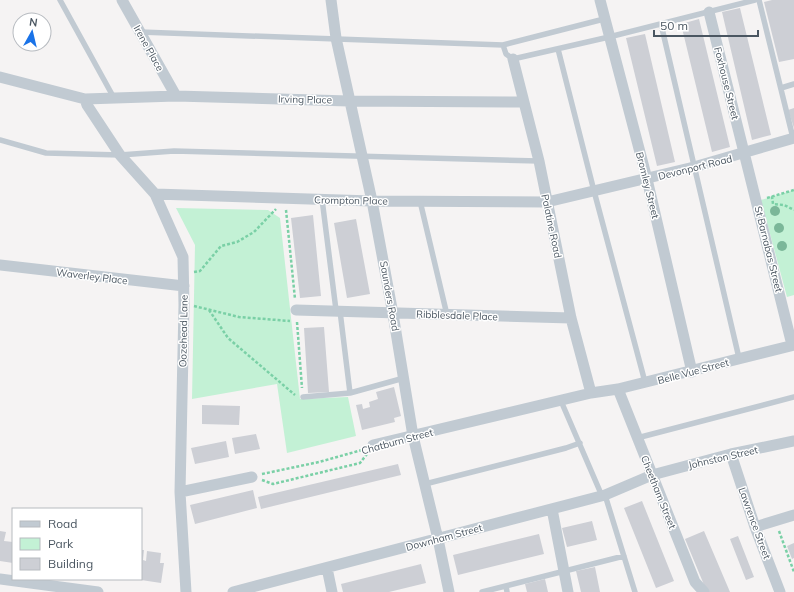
<svg xmlns="http://www.w3.org/2000/svg" width="794" height="592" font-family="Mulish,sans-serif">
<rect width="100%" height="100%" fill="#f5f3f3"/>
<!-- green -->
<path fill="#c3f1d5" d="M794,190V295L787,297L761,200Z
M176,208L268,210L280,218L300,399L348,397L356,436L287,453L277,384L192,399L195,245Z"/>
<!-- building -->
<path fill="#cdcfd5" d="M772,0H794V59L779,62L764,2Z
M740,8L771,135L752,140L722,12Z
M699,19L730,147L712,152L681,24Z
M645,34L675,162L657,166L626,38Z
M794,108V128L788,110Z
M313,215L321,296L300,298L291,218Z
M356,219L370,294L347,298L334,223Z
M324,327L329,392L308,393L304,328Z
M394,387L401,416L394,418L395,422L362,430L356,405L362,404L363,409L370,407L369,402L378,399L376,392Z
M202,405L240,406L239,425L202,424Z
M256,434L260,449L235,454L232,438Z
M226,441L229,457L195,464L191,448Z
M398,464L401,475L261,509L258,497Z
M253,490L257,508L195,524L190,505Z
M642,501L674,581L656,588L624,508Z
M592,521L597,540L567,547L562,528Z
M0,531L6,532L4,541L13,542V563L0,561Z
M704,531L730,592H707L685,539Z
M539,534L544,554L458,575L453,555Z
M738,536L754,577L746,580L730,539Z
M794,543V558L792,559L787,546Z
M141,550H144L143,560L146,561L147,551L161,553L160,563H164L161,583L141,580Z
M421,564L426,583L389,592H343L341,584Z
M595,567L600,592H581L576,571Z
M545,579L548,592H527L525,584Z"/>
<g fill="none" stroke-linecap="round" stroke-linejoin="round">
<!-- path -->
<path stroke="#7ad0a6" stroke-width="2.5" stroke-dasharray="3 2" stroke-linecap="butt" d="M772,196L773,204L784,205L794,210
M767,198L794,190
M286,210L295,299
M194,272L200,271L221,246L237,242L254,232L276,209
M194,306L239,317L290,321
M209,310L228,338L295,395
M297,322L302,388
M262,474L319,462L362,450
M262,480L273,484L360,463L367,454
M779,531L794,572"/>
<!-- service -->
<path stroke="#c1cad2" stroke-width="5.5" d="M60,0L114,98
M759,0L793,138
M661,24L739,358
M140,32L503,45L604,19
M503,45L506,54L513,59L609,37L755,0
M558,49L594,191L645,382
M781,88L794,84
M0,140L46,153L120,155L174,151L539,161
M322,199L336,310
M420,201L447,315
M340,311L350,393
M303,397L350,393L404,378
M561,401L602,496
M637,438L794,397
M425,484L566,448L580,443
M605,495L635,592
M506,586L507,592
M482,592L624,556"/>
<!-- minor -->
<path stroke="#c1cad2" stroke-width="11" d="M122,0L176,96
M331,0L336,38L372,201L393,314L413,436L438,539L449,592
M600,0L647,179L692,372
M709,12L792,345
M513,59L539,161L571,318L591,393
M0,77L85,99L176,96L349,101L524,102
M85,99L87,105L120,155L155,194L183,257L184,305L180,492L186,592
M155,194L372,201L547,202L694,167L794,138
M0,265L184,286
M296,310L571,318
M618,389L695,582L704,592
M373,445L591,393L618,389L794,345
M731,454L755,527L780,592
M180,492L252,477
M552,509L568,592
M755,527L794,515
M327,568L332,592
M0,579L98,592
M233,592L605,495L652,475L731,454L794,441"/>
</g>
<!-- trees -->
<g fill="#7bb799">
<circle cx="775" cy="211" r="5"/>
<circle cx="779" cy="228" r="5"/>
<circle cx="782" cy="246" r="5"/>
</g>
<g text-anchor="middle" stroke-width="3" stroke-linejoin="round" paint-order="stroke">
<!-- street labels -->
<g font-size="10" fill="#4a5661" stroke="#fff">
<text transform="translate(149 48) rotate(61)" y="4">Irene Place</text>
<text transform="translate(727 83) rotate(76)" y="4">Foxhouse Street</text>
<text transform="translate(305 99) rotate(1)" y="4">Irving Place</text>
<text transform="translate(695 167) rotate(-14)" y="4">Devonport Road</text>
<text transform="translate(648 185) rotate(76)" y="4">Bromley Street</text>
<text transform="translate(351 200) rotate(1)" y="4">Crompton Place</text>
<text transform="translate(552 226) rotate(78)" y="4">Palatine Road</text>
<text transform="translate(769 249) rotate(76)" y="4">St Barnabas Street</text>
<text transform="translate(92 276) rotate(7)" y="4">Waverley Place</text>
<text transform="translate(390 296) rotate(80)" y="4">Saunders Road</text>
<text transform="translate(457 315) rotate(2)" y="4">Ribblesdale Place</text>
<text transform="translate(183 331) rotate(-89)" y="4">Oozehead Lane</text>
<text transform="translate(693 371) rotate(-15)" y="4">Belle Vue Street</text>
<text transform="translate(397 441) rotate(-15)" y="4">Chatburn Street</text>
<text transform="translate(723 457) rotate(-13)" y="4">Johnston Street</text>
<text transform="translate(659 492) rotate(68)" y="4">Cheetham Street</text>
<text transform="translate(755 523) rotate(70)" y="4">Lawrence Street</text>
<text transform="translate(444 537) rotate(-15)" y="4">Downham Street</text>
</g>
</g>
<!-- legend -->
<rect x="12" y="508" width="130" height="72" fill="#ffffff" stroke="#b7bbc0"/>
<rect x="20" y="521" width="20" height="6" fill="#c1cad2" stroke="#b7bbc0"/>
<text x="48" y="528" font-size="12" fill="#4a5661">Road</text>
<rect x="20" y="538" width="20" height="12" fill="#c3f1d5" stroke="#b7bbc0"/>
<text x="48" y="548" font-size="12" fill="#4a5661">Park</text>
<rect x="20" y="558" width="20" height="12" fill="#cdcfd5" stroke="#b7bbc0"/>
<text x="48" y="568" font-size="12" fill="#4a5661">Building</text>
<!-- north arrow -->
<g transform="translate(32 32) rotate(8)"><circle r="19" fill="#ffffff" stroke="#b7bbc0"/>
<path d="M0-3L7 15L0 10L-7 15Z" fill="#1a73e8"/>
<text y="-6" font-size="11" font-weight="bold" text-anchor="middle" fill="#4a5661">N</text>
</g>
<!-- scale -->
<path d="M654 30v6h104v-6" fill="none" stroke="#4a5661" stroke-width="2"/>
<text x="660" y="30" font-size="12" fill="#4a5661" stroke="#ffffff" stroke-width="3" paint-order="stroke">50 m</text>
</svg>
